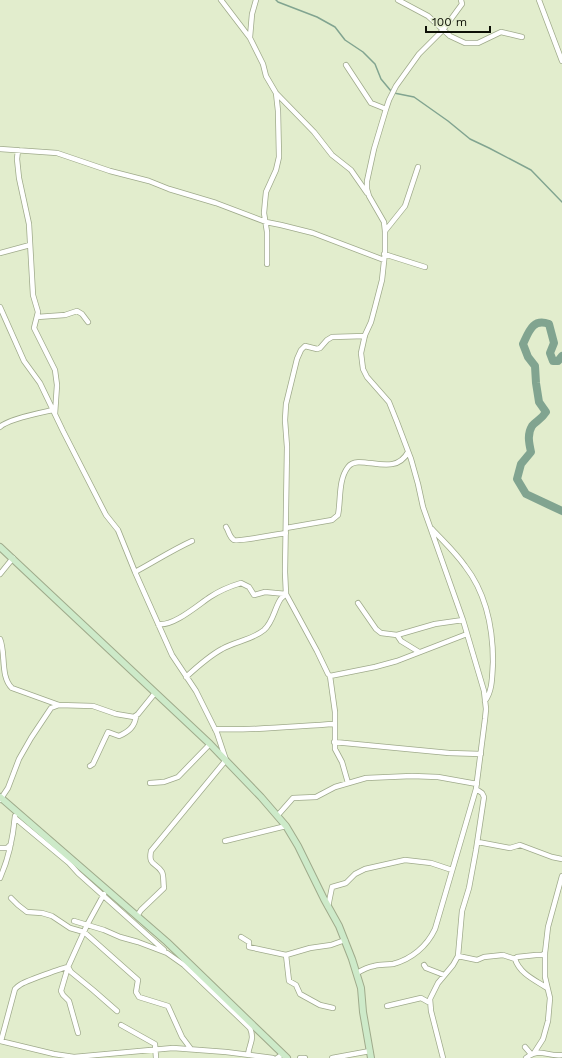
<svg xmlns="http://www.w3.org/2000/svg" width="562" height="1058" font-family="'Work Sans',sans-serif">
<rect width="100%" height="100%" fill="#e2edcd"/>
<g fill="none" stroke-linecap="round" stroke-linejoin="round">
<!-- stream -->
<path stroke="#81a490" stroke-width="1.5" d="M276,0L278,2L317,17L335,27L345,40L363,52L375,64L381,79L391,91
M394,93L414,97L448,121L470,139L489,148L531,170L562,202"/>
<!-- river -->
<path stroke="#81a490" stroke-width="8" d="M562,356L558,361H553L550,353L554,343L549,324C533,318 529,331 523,344L528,357L535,366L536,383L539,402L546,412C541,420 536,421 532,426C527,434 529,443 531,452L521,464L517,479L526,494L562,511"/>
<!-- street casing -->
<g stroke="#9faa8b" stroke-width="6">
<path id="street" d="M221,0L250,38L263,64L266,76L276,93L314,132L332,155L351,170L367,193
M398,0L428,16L450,36L465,43H478L501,32L522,37
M539,0L562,61
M250,37L252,14L256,0
M346,65L371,103L386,109
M0,149L57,153L110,171L149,181L169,189L216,203L266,222L281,225L313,233L384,260
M18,150L17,159L19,178L29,224L33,295L38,312L34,328L55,370L57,385L55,414
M385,231L405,206L418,167
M0,253L30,245
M384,254L425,267
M267,264V232L264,213L265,202L266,192L276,170L279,157L278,111L276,93
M0,307L24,361L40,383L63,431L106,515L118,530L135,572L172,655L196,691L217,733L226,760L151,851C148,866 156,862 162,872C164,876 163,883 164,888L141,910L137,916
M37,317L65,315L77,311L82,314L88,322
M365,336L332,337L327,340L320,348L317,349L305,346L301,350L297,359L286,404L285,420L287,447L285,572L286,594L317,651L328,674L330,676L375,667L397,661L467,634
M0,427C8,419 40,413 53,410
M226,527C229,531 229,537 234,540C238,542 278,534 286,533
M286,528L332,520L338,515C341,500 338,480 348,467C359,452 394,479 408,452
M432,529C443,541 455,552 465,566C486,593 493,628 493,662C492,675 493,690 485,701
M135,572C154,562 172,550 192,541
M0,574L13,558
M358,603L376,629L381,633L397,635L401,641L419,652
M158,624C173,627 198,605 210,597C219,591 231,586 241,583L249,587L254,595L265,592L286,594
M397,635L435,624L463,620
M0,639C6,653 0,677 12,688L59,705L93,706L116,714L134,717L138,714L155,693
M330,676L335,712V749L342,762L348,783
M186,677C198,666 209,656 222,649C236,641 252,640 264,630C273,622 274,610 280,600C281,598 284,596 286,594
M215,729C255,731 295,726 335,724
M334,742L449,753L481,754
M90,766L93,764L108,732L119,736C128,732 135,727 136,716
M150,783L164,782L178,777L210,744
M0,800L8,788L19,759L31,738L51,708L59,705
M278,815L293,798L316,797L335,787L366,778L412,776L438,777L477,784
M15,818L69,863L78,873L164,950
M225,841L286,826
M478,842L510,848L520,845L552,857L562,859
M0,848H7L11,844
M0,878C9,858 13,838 15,816
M11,898L18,905L27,912L42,913L52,916L70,928L84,932L138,980L136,992L139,997L168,1006L182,1037L191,1049
M328,907L332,887L346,883L355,874L365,869L405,860L431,863L452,870
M74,921L104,930L120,937L138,942L167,953L184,965L250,1028C255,1040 249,1044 248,1055
M241,937L249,942V947L286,955L310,948L331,945L345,940
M545,953L542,955H536L517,957L515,959C520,974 535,980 547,988
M286,955L289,981L296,985L300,994L320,1005L333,1008
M458,956L477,960L484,957L503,955L515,959
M424,965L426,968L444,975
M357,973C362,970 368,967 374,966C381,964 387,965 393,964C412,959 427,946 435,929L476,789L485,719L486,709L484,691L463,620L423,507L418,484L411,459L397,422L389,402L367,377L363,369L361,353L365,335L371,322L375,307L382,280L385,252V231L384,222L369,196L367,189V181L374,149L386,109L389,100L396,86L419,54L443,30L462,4L461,0
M387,1006L421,998L430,1003
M121,1025L155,1044L156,1058
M78,1033L69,1001L63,995L61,991L68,967L87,925L104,894
M0,1041L54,1054L74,1057L173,1048L226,1052L273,1058
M1,1041L15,989C16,988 18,986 20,985C23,982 65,967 68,967L71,972L93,990L117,1011
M525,1047L531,1054
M534,1053L543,1039L548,1021L550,998L545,977V953L548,927L562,876
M277,1058L283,1054
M300,1058H305
M332,1058L370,1051
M443,1058L431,1011L430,999L438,983L453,965L458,956L462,911L469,888L476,850L484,797L482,793L476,789
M526,1058C540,1047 547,1057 562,1055"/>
</g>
<!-- secondary casing -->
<g stroke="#9faa8b" stroke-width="8">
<path id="secondary" d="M0,547L210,744L261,797L286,826L298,846L324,899L339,926L352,959L361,988L363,1012L371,1058
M0,797L167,942L287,1058"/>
</g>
<!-- street -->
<use href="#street" stroke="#fff" stroke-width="4.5"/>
<!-- secondary -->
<use href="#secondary" stroke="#cdeac9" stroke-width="6"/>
</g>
<!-- scale -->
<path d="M426 26v6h64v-6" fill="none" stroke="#0c0f05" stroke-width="2"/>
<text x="432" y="26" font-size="12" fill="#0c0f05" stroke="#e2edcd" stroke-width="3" paint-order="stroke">100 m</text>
</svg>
